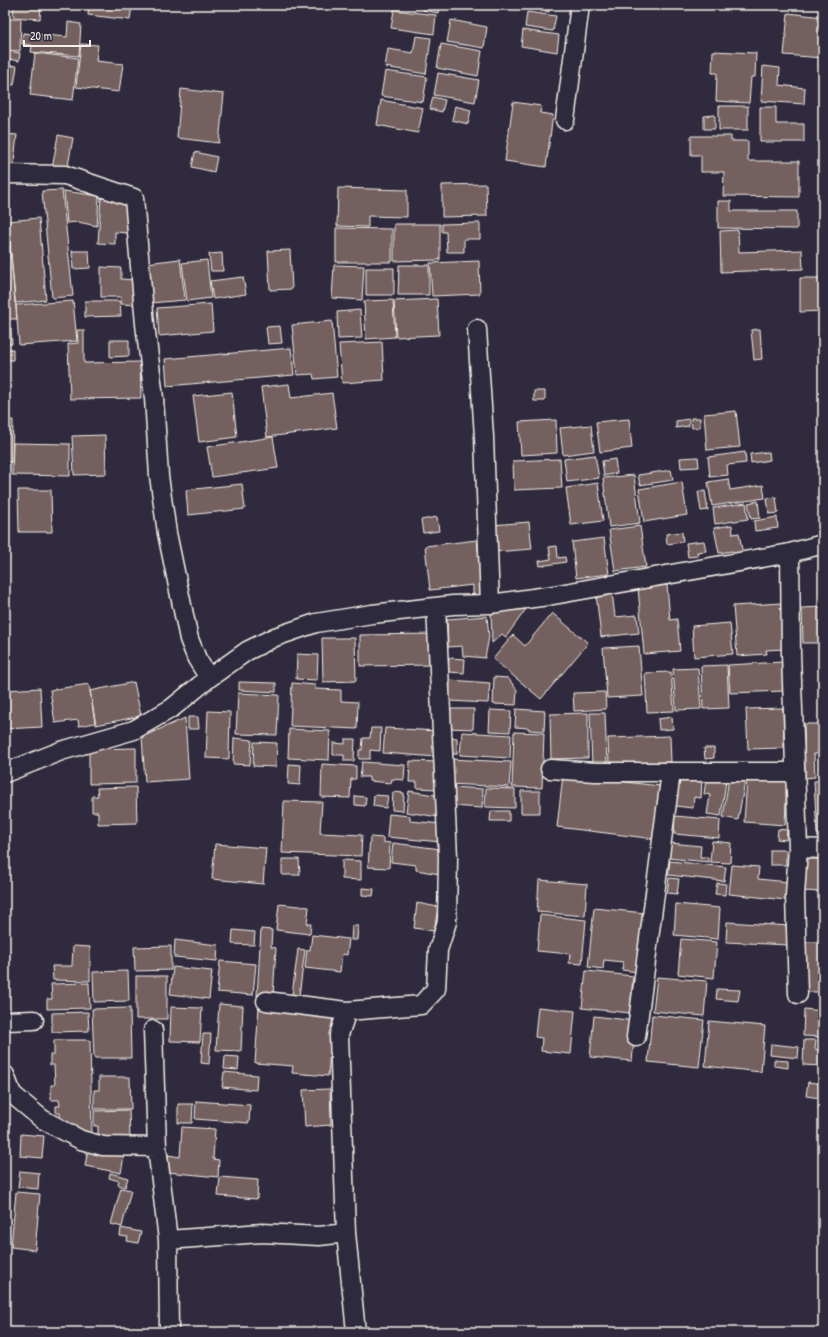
<svg xmlns="http://www.w3.org/2000/svg" width="828" height="1337" font-family="'Patrick Hand',sans-serif">
<rect width="100%" height="100%" fill="#2f2a3d"/>
<filter id="ink" filterUnits="userSpaceOnUse"><feTurbulence type="fractalNoise" baseFrequency=".025" numOctaves="2"/><feDisplacementMap in="SourceGraphic" scale="8" xChannelSelector="R" yChannelSelector="G"/><feConvolveMatrix kernelMatrix="1 2 1 2 8 2 1 2 1" color-interpolation-filters="sRGB"/></filter>
<g filter="url(#ink)">
<!-- building -->
<path fill="#746161" stroke="#f4f1e8" d="M14,5H41L40,19L13,17Z
M89,5H132L130,20L88,15Z
M424,5H439L438,13L423,10Z
M449,5H462L461,10L448,7Z
M541,5H550L549,12L540,11Z
M394,10L436,15L434,34L391,28Z
M527,12L556,16L553,31L525,27Z
M788,13L823,17V58L784,55Z
M5,19H21L20,51L5,50Z
M451,20L487,27L484,48L447,42Z
M68,22L81,24L79,56L31,52L32,45L22,44L23,33L67,37Z
M523,30L559,35L557,52L521,46Z
M416,36L431,38L426,74L385,67L388,49L413,53Z
M81,44L98,45L96,61L123,64L119,92L76,87Z
M441,44L482,51L478,76L437,68Z
M8,51L20,53L19,61L8,59Z
M713,51L756,53L755,77H751L749,103L716,101L717,73H712Z
M35,53L78,58L73,100L30,95Z
M5,65L17,66L14,85L5,84Z
M763,66L780,68L779,85L805,88L804,104L761,101Z
M385,71L427,77L423,102L381,96Z
M438,73L479,80L475,102L434,95Z
M181,89L224,94L219,143L177,138Z
M433,97L445,100L442,112L430,109Z
M381,100L423,108L418,133L377,125Z
M513,102L541,106L540,113L553,115L546,167L505,161Z
M455,106L471,110L468,124L452,120Z
M719,106H748V130H719Z
M760,107H776V124H804V142H760Z
M715,115V129H704V116Z
M5,134L17,135L13,171L5,170Z
M58,135L73,138L67,171L52,169Z
M691,136H731V141H748V161H799V197L723,196L724,172H701V155H691Z
M195,152L217,157L214,172L192,167Z
M486,184L487,216L442,217V185Z
M338,188L407,190V217L368,216V227L337,226Z
M62,190L73,296L52,298L42,191Z
M64,191L99,196L97,226L78,222L67,223Z
M5,192L17,319H5Z
M101,198L115,199L126,207L128,233L115,232V244L98,243Z
M718,201H731V211H797V229L718,228Z
M39,218L46,300L15,303L8,221Z
M480,223V239H464V252H447L446,232H442V224Z
M394,224H440V260L394,261Z
M336,228L392,229V262H336Z
M738,230L739,252L802,250L803,269L721,272L720,231Z
M290,250L292,289L270,290L268,251Z
M72,251H89L90,268L73,269Z
M222,253L223,271H211L209,254Z
M180,259L185,300L150,303L146,263Z
M207,260L211,298L187,301L182,263Z
M479,261L480,294L432,296L430,263Z
M334,265L364,266L362,300L332,298Z
M399,265H429V295H398Z
M101,267L121,268V279L137,280V305L121,304V297H101Z
M366,268H394V295H366Z
M823,269V313V311L800,312V278H823Z
M243,277L246,294L213,299L210,281Z
M437,299L439,335L396,337L394,301Z
M393,300L395,337L366,339L364,301Z
M73,301L77,341L19,345L16,305Z
M85,301H120L121,316L85,317Z
M211,304L213,331L159,336L157,308Z
M360,310L362,338L338,339L337,312Z
M332,321L337,377L314,379L313,374L297,375L292,325Z
M280,326L282,343L268,344L266,327Z
M5,328H11L12,344H5Z
M760,329L762,359L754,360L751,330Z
M77,330H84V363L140,362L141,398L70,399L68,344L78,343Z
M110,340H129V356L110,357Z
M382,342L384,380L342,383L339,344Z
M291,348L294,375L167,386L165,359Z
M5,349H13V360H5Z
M289,384L291,398L332,393L337,428L267,437L261,387Z
M534,391H545V401H534Z
M232,392L237,437L199,442L193,396Z
M736,411L740,447L707,450L704,414Z
M691,418H700V427L692,428Z
M629,419L632,448L600,452L596,422Z
M689,419V426L676,428V421Z
M5,420H13L12,462H5Z
M556,420L557,453L521,455L519,422Z
M591,425L594,451L563,455L560,428Z
M105,435L106,474L74,475L72,436Z
M273,437L278,468L212,477L207,447Z
M13,443L70,444V476L12,475Z
M745,452L746,463L727,465L728,475L710,477L708,457Z
M769,452L770,460L751,463L750,454Z
M595,455L599,478L567,482L564,459Z
M698,457L699,467L681,468L680,458Z
M560,459L562,488L514,490L513,461Z
M615,459L617,473L604,476L602,461Z
M671,470L673,480L640,485L638,475Z
M634,475L640,523L609,527L603,478Z
M728,479L730,490L763,485L765,498L712,506L708,482Z
M682,482L687,515L644,522L639,489Z
M598,483L603,521L571,525L566,488Z
M242,484L245,509L188,515L186,490Z
M18,490H51L52,532H19Z
M705,491L708,510L701,511L698,492Z
M776,497L778,513L769,514L767,498Z
M758,501L760,518L751,519L748,503Z
M746,503L748,519L715,524L713,508Z
M437,517L439,531L423,533L421,520Z
M777,517L778,528L755,531L754,521Z
M529,522L532,549L495,552L492,525Z
M732,525L733,534L739,533L743,555L735,557L733,551L719,553L714,528Z
M640,526L646,567L615,571L609,530Z
M682,532L683,542L667,544L666,534Z
M604,538L609,574L576,578L572,542Z
M477,540L483,594L473,595V585L430,590L425,546Z
M704,541L706,551L697,552L698,556L688,557L686,543Z
M557,546L558,558L565,557L566,562L540,566L539,561L551,559L549,547Z
M667,585L670,620L677,619L680,651L644,654L638,588Z
M612,592L615,617L637,615L639,633L601,637L596,594Z
M781,603L784,649L766,650L767,654L737,656L733,606Z
M823,607V643H803L802,608Z
M526,609L506,637L502,634L492,643L491,613Z
M552,613L588,643L541,699L493,659L513,635L525,646Z
M487,616L489,637L485,658L463,656L462,646L448,647L447,619Z
M730,623L733,654L694,657L692,626Z
M434,634L435,665L360,666V635Z
M322,638H355L356,681L323,682Z
M639,646L643,696L607,698L603,648Z
M297,654L318,655L317,680L296,679Z
M449,658L465,659L464,673L448,672Z
M783,662L784,691L730,693L728,665Z
M727,665L729,708L703,709L701,666Z
M698,668L701,709L676,710L673,669Z
M671,672L674,711L647,712L645,673Z
M494,677L508,678L517,690L516,705L493,704Z
M450,680L490,683L488,703L449,701Z
M134,682L141,716L96,725L90,691Z
M239,682L276,683V692L239,690Z
M292,683L315,685V689L341,690V701L358,702L357,729L290,726Z
M89,684L95,723L79,726L78,720L55,723L50,690Z
M40,688L42,727L5,729V690Z
M605,692L606,709L574,711L573,693Z
M238,693L279,695L277,735L236,734Z
M783,708L784,748L748,749L746,709Z
M449,709H474L473,729L448,728Z
M516,709L545,711L544,731L529,730V728L515,727Z
M490,710L511,711L510,732L489,731Z
M208,711L230,712L229,759L206,758Z
M588,713V758L551,759L550,714Z
M590,713H605L607,764L592,765Z
M188,717H198L199,729H188Z
M672,717L673,729L659,730L658,719Z
M185,718L189,779L145,782L142,737Z
M804,724H823V753L814,754L815,777L805,778Z
M371,728H381L380,751L370,750V759H359V750H362L363,738H370Z
M385,728L438,731L437,757L383,753Z
M289,729L330,731L329,760L288,758Z
M462,732L511,735L510,758L460,755Z
M514,732L544,733L542,788L512,787Z
M670,736L671,762L609,764L608,738Z
M448,737L457,738V754H448Z
M234,738L252,740L250,765L233,764Z
M345,739H355L354,761H344V755H333V743L345,744Z
M254,742L277,743L276,767L253,766Z
M136,748V783L89,784V749Z
M704,748H714V758L705,759Z
M449,759L511,762L509,787L448,784Z
M410,761L438,762L437,789L417,788V782H409Z
M362,762L405,765L404,780L392,779L391,783L369,781V777H360Z
M289,764L301,765L300,785L288,784Z
M322,764L356,766V779H351L350,798L321,797Z
M563,775L660,786L655,839L557,827Z
M677,778L702,780L701,798L694,797L693,808L675,806Z
M729,778L745,781L738,820L723,817Z
M747,778L787,780L785,825L744,822Z
M706,779L726,781L721,816L707,814L710,795L704,794Z
M814,781H823V834H817Z
M136,787L137,823L98,824V812H92V796H98L97,788Z
M452,787L483,789L482,808L451,806Z
M486,788L515,789V808L485,807Z
M409,791L442,796L439,817L406,812Z
M521,791H540V813H521Z
M393,792L404,793L403,811L392,810Z
M374,795L388,796L386,808L373,806Z
M355,796L366,797L365,806L355,805Z
M284,801L322,802L320,833L362,835L361,856L282,853Z
M491,811H509V821H490Z
M389,814L410,816V821L442,824L441,842L387,837Z
M675,816L720,820L719,838L674,834Z
M778,829L787,830L786,840L777,839Z
M370,837L383,838V842L390,843L389,868L368,867Z
M712,841L731,843L730,863L710,862Z
M393,843L441,849L439,874L416,870V865L391,862Z
M670,843L701,846L700,857H708V862L668,858Z
M215,844L266,848L263,884L212,879Z
M770,850H786V865H770Z
M282,859H299L300,875H282Z
M803,859H823V892L802,891Z
M342,860L361,861V880L342,879Z
M670,861L726,867L724,881L668,875Z
M732,865L759,867L758,879L788,882L786,900L729,894Z
M669,878L679,879L677,894L667,893Z
M539,880L587,884L585,916L537,912Z
M717,883L726,884L725,895L715,894Z
M362,888L374,889L373,896L362,895Z
M417,903L438,907L434,931L414,928Z
M279,904L309,907L307,924H311L310,934L276,930Z
M676,904L720,908L718,939L674,935Z
M594,908L645,913L639,972L622,970L623,962L604,960L603,969L588,967Z
M540,915L586,920L582,964L569,963L570,954L537,951Z
M727,922L790,926L788,945L726,942Z
M352,926H358L357,940H351Z
M261,929L272,930L271,947L276,948L273,997L257,996Z
M233,930L255,932L254,945L232,944Z
M312,935L349,939L347,955L342,954L340,972L305,968L307,950H310Z
M681,939L717,942L714,978L678,974Z
M175,940L218,945L217,961L174,957Z
M804,942H821V967H823V992H805Z
M73,946L90,947V981L53,980L52,966H72Z
M171,946V970L135,971L134,947Z
M298,949L305,950L299,996L292,995Z
M220,961L256,964L253,995L217,992Z
M173,967L212,971L209,999L170,994Z
M128,971L129,1001L94,1002L93,972Z
M586,971L633,976L630,1013L582,1008Z
M136,976H167V1019H136Z
M657,977L707,981L704,1016L653,1011Z
M89,983L90,1008L47,1009V999H52L51,984Z
M717,989L740,990L738,1001L716,999Z
M219,1004L243,1006L241,1051L216,1050Z
M171,1007L202,1008L200,1042L170,1041Z
M259,1007L333,1013L328,1076L292,1073L293,1066L255,1063Z
M538,1007L575,1011L571,1054L541,1051L542,1038L535,1037Z
M130,1008L131,1058H94L92,1009Z
M804,1009L823,1011V1037L803,1036Z
M88,1012L89,1031L52,1032V1013Z
M652,1015L704,1020L699,1067L648,1062Z
M594,1016L636,1021L632,1061L590,1057Z
M709,1021L765,1026L761,1072L705,1066Z
M203,1034H211L209,1064L201,1063Z
M54,1040H90L92,1135L61,1123L60,1113H56V1106H60L59,1100H51V1085H55L54,1065H50V1055H54Z
M804,1040H816L815,1049L822,1050L821,1066L803,1065Z
M771,1044L799,1047L798,1058L770,1055Z
M225,1056L239,1057L238,1070L224,1069Z
M774,1060L788,1061V1068L774,1066Z
M224,1072L257,1075L256,1090L222,1087Z
M99,1077H130L131,1109H94V1090H99Z
M808,1082L823,1084V1111L818,1110L820,1098L806,1096Z
M330,1089L331,1125L305,1127L303,1090Z
M196,1101L250,1105L249,1123L195,1119Z
M178,1104H193L192,1123H178Z
M129,1110L130,1140H98V1126H94V1111Z
M182,1127L215,1129L213,1159L219,1160L218,1177L167,1172L168,1155L180,1157Z
M21,1134L44,1136L42,1158L20,1156Z
M88,1149L124,1156L121,1173L85,1166Z
M20,1171L39,1173L38,1189L18,1187Z
M110,1173L128,1178L125,1187L118,1185L119,1181L109,1178Z
M220,1177L258,1180L257,1199L218,1196Z
M121,1188L131,1190L122,1227L111,1224Z
M16,1192L40,1194L35,1250L11,1247Z
M121,1228L141,1232L138,1243L127,1241L128,1237L120,1236Z"/>
<g fill="none" stroke-linecap="round" stroke-linejoin="round">
<!-- street casing -->
<g stroke="#f4f1e8" stroke-width="21">
<path id="street" d="M565,120L580,5
M5,174L65,175L134,198L145,324L154,398L159,476L167,533L189,639L197,659L209,678
M477,329L484,437L490,604
M790,553L791,654L798,848L795,896L798,994
M550,769L595,772H671
M5,773L61,751L134,730L172,708L209,678L247,651L275,637L316,623L372,614L453,605L490,604L548,596L790,553L823,544
M798,848L823,849
M266,1001L347,1011L421,1005L436,989L438,950L447,922L448,857L436,607
M347,1011L339,1035L346,1233L356,1332
M5,1021L34,1020
M153,1030L157,1147L168,1240L169,1332
M636,1037L671,772H795
M5,1075L12,1094L42,1119L81,1140L103,1146L157,1147
M168,1240L262,1233L319,1236L346,1233"/>
</g>
<!-- street -->
<use href="#street" stroke="#2f2a3d" stroke-width="18"/>
</g>
</g>
<!-- margin -->
<rect width="828" height="1337" fill="none" stroke="#2f2a3d" stroke-width="20"/>
<rect x="10" y="10" width="808" height="1317" fill="none" stroke="#f4f1e8" stroke-width="1.5" filter="url(#ink)"/>
<!-- scale -->
<path d="M24 40v6h66v-6" fill="none" stroke="#f4f1e8" stroke-width="2"/>
<text x="30" y="40" font-size="12" fill="#f4f1e8" stroke="#2f2a3d" stroke-width="3" paint-order="stroke">20 m</text>
</svg>
